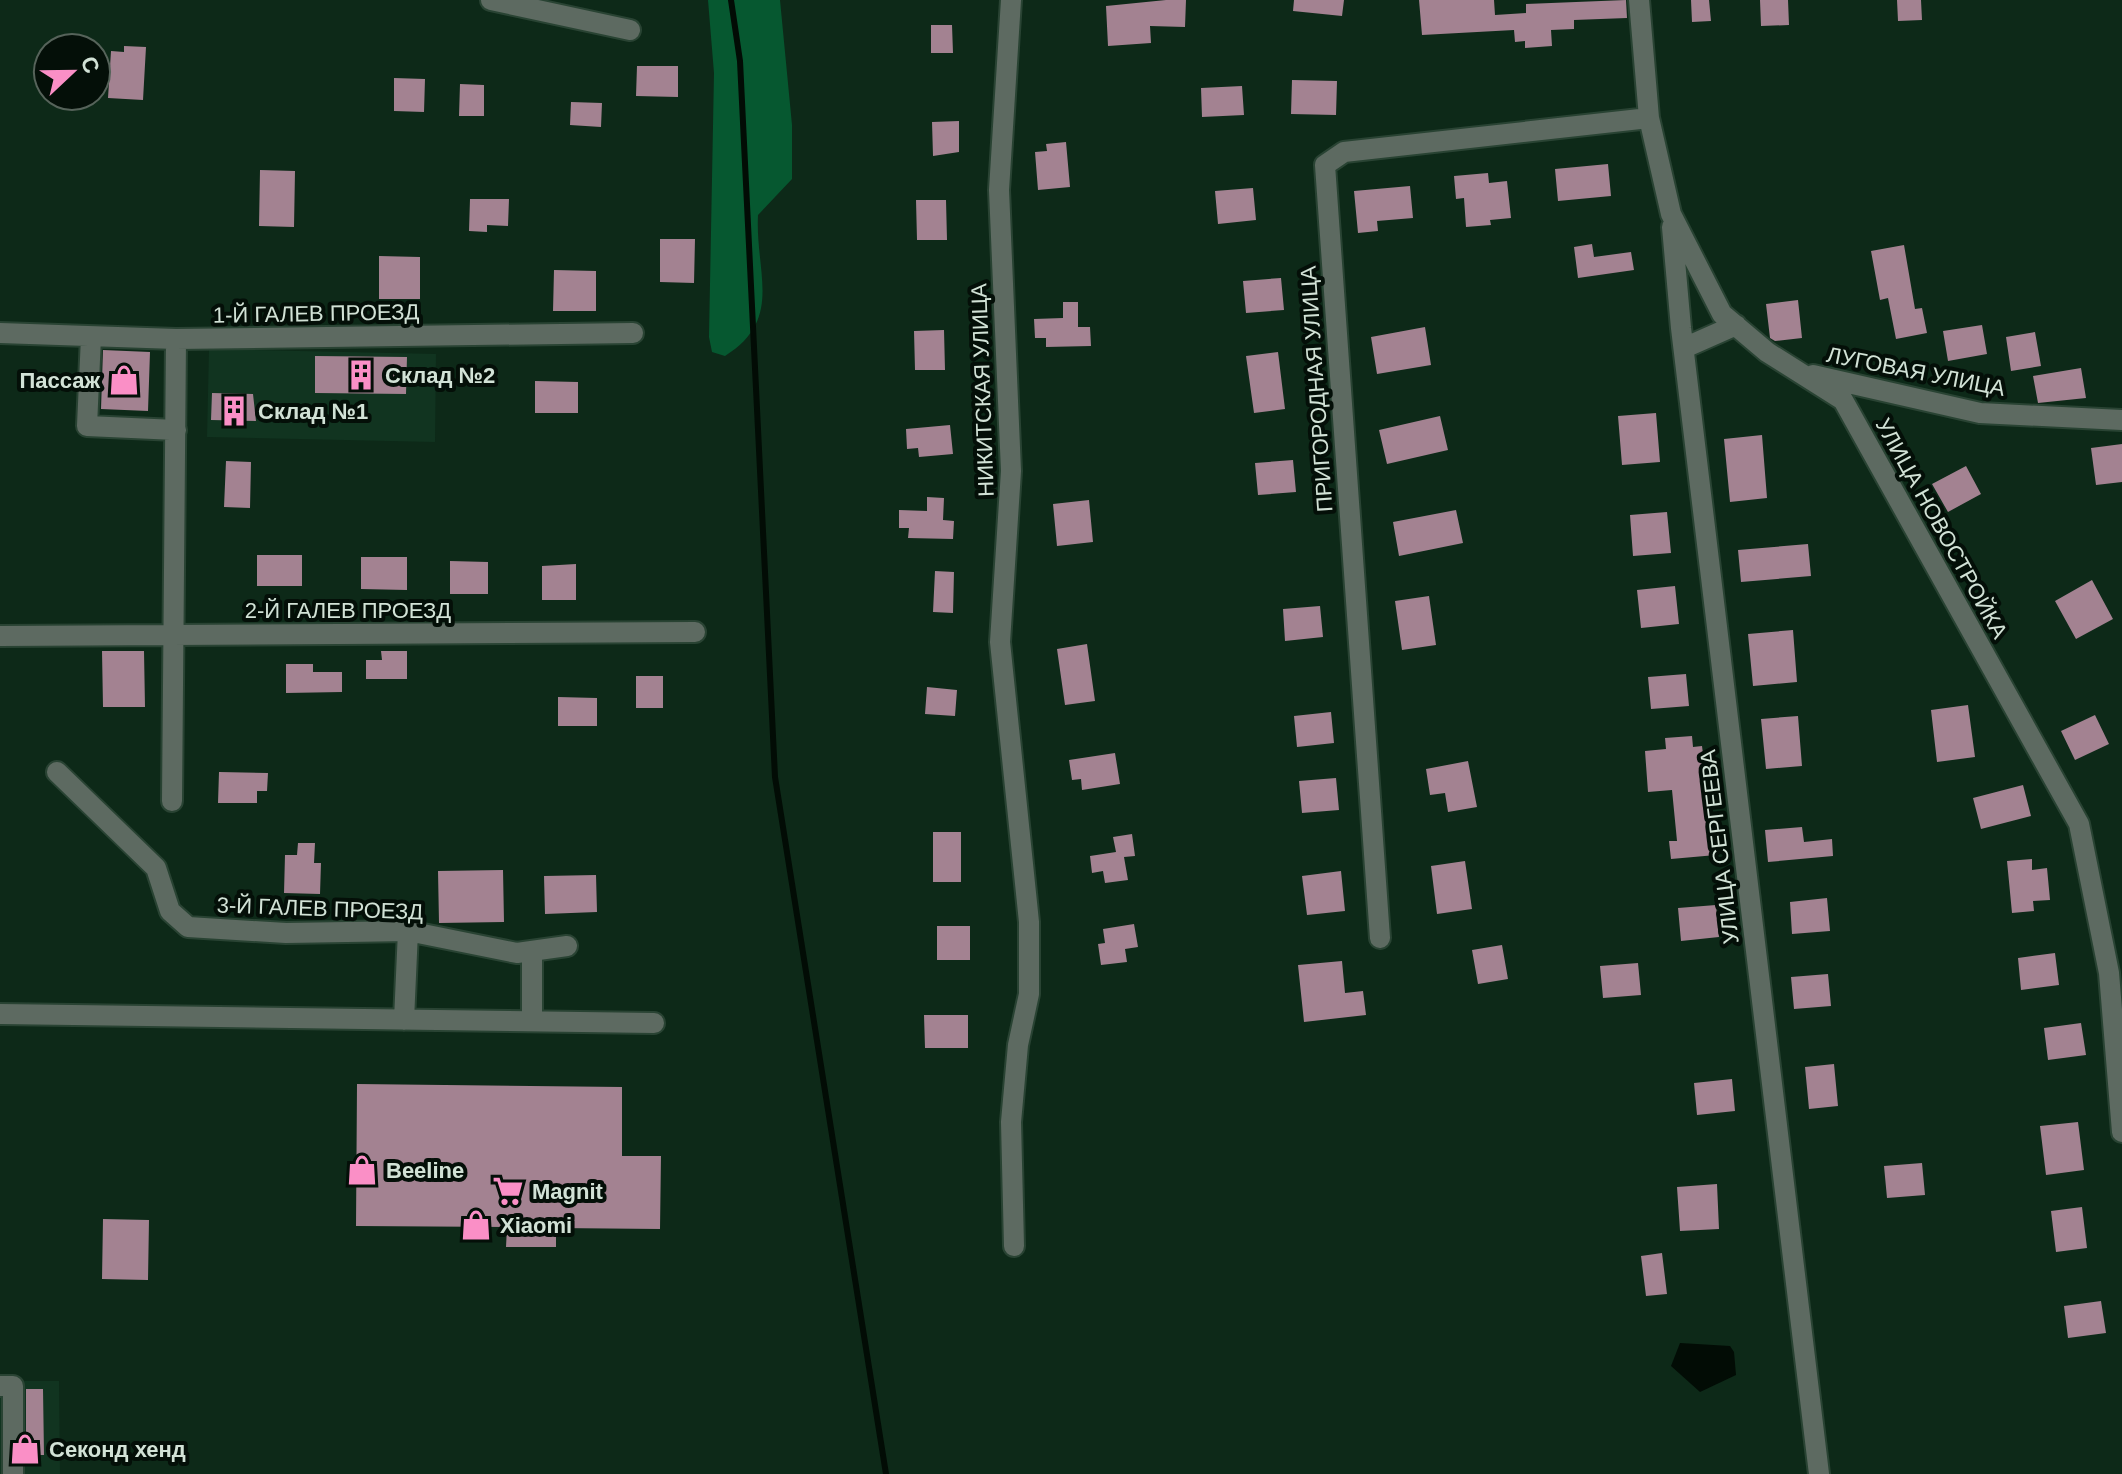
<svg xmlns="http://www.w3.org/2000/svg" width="2122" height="1474" font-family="Helvetica,sans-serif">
<rect width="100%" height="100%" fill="#0d2918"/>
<!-- built -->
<path fill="#113420" d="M209,349L436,354L435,442L207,437Z
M0,1381H59L60,1474H0Z"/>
<!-- forest -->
<path fill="#065830" d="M708,0H780L792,125V179L758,215C755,273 784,319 725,356L712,352L709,337L714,73Z"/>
<!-- water -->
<path fill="#020c05" d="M1680,1343L1730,1346L1734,1352L1736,1375L1700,1392L1671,1366Z"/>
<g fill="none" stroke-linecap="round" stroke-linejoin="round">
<!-- stream -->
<path stroke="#020c05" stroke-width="6" d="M731,0L740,61L775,777L886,1474"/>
</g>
<!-- building -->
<path fill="#a38291" d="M1166,0H1186L1185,27L1150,26L1151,43L1108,46L1106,6Z
M1294,0H1344L1342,16L1293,11Z
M1419,0H1494L1495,15L1526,13V4L1626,0L1627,18L1574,20V29L1551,30L1552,46L1525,48V41L1515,42L1514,30L1422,35Z
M1691,0H1709L1711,21L1692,22Z
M1760,0H1788L1789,25L1761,26Z
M1897,0H1921L1922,20L1898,21Z
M931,25H952L953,53H931Z
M124,46L146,47L143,100L108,98L111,51L124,52Z
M637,66H678V97L636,96Z
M394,78L425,79L424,112L394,111Z
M1292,80L1337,81L1336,115L1291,114Z
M460,84L484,85V116H459Z
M1242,86L1244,115L1202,117L1201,88Z
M571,102L602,103L601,127L570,125Z
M959,121V152L933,156L932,122Z
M1066,142L1070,187L1038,190L1035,152L1047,151L1046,144Z
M1608,164L1611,196L1558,201L1555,169Z
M260,170L295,171L294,227L259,226Z
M1488,173L1489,183L1507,181L1511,218L1490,220L1491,225L1466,227L1464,198L1456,199L1454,176Z
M1410,186L1413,218L1377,221L1378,231L1358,233L1354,191Z
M1253,188L1256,220L1218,224L1215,191Z
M470,199H509L508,226L487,225V232L469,231Z
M916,200H946L947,240H917Z
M660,239H695L694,283L660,282Z
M1592,244L1594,257L1631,252L1634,270L1578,278L1574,247Z
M1904,245L1915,309L1922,308L1927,333L1896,339L1888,298L1880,300L1871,251Z
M379,256L420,257V299H379Z
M554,270L596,271V311H553Z
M1281,278L1284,310L1246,313L1243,281Z
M1798,300L1802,338L1775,341L1770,338L1766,304Z
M1063,302H1078V327H1090L1091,346L1046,347V338H1035L1034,319L1063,318Z
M1982,325L1987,354L1948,361L1943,331Z
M1425,327L1431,365L1377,374L1371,337Z
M944,330L945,370H915L914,331Z
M2035,332L2041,366L2011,371L2006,337Z
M103,350L150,352L148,411L101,409Z
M1278,352L1285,409L1254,413L1246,356Z
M315,356L407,357L406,394L315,393Z
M2081,368L2086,398L2038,403L2033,376Z
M535,381L578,382V413H535Z
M212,393L253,394L256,421L211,420Z
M1656,413L1660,462L1622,465L1618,416Z
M1440,416L1448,450L1387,464L1379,430Z
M950,425L953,454L919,457L918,448L907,449L906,429Z
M1762,435L1767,498L1730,502L1724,439Z
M2122,444V482L2096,485L2091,448Z
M1293,460L1296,492L1258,495L1255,463Z
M226,461L251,462L250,508L224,507Z
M1966,466L1981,494L1948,512L1932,484Z
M927,497L944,498L943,520L954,521L953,539L908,538L909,528H899V510L927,511Z
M1089,500L1093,542L1057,546L1053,504Z
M1456,510L1463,543L1399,556L1393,522Z
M1667,512L1671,553L1633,556L1630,515Z
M1808,544L1811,576L1741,582L1738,550Z
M257,555H302V586H257Z
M361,557H407V590L361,589Z
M450,561L488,562V594H450Z
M576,564V600H542V566Z
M935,571L954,572L953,613L933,612Z
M2092,580L2113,619L2076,639L2055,601Z
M1675,586L1679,624L1641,628L1637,590Z
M1429,596L1436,645L1402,650L1395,601Z
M1320,606L1323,637L1285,641L1283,609Z
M1793,630L1797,682L1753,686L1748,634Z
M1087,644L1095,701L1065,705L1057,649Z
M102,651H144L145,707H103Z
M381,651H407V679H366V660H382Z
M286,664H313V672H342V692L286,693Z
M1686,674L1689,706L1651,709L1648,677Z
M636,676H663V708H636Z
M927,687L957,690L955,716L925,714Z
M558,697L597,698V726H558Z
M1968,705L1975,757L1937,762L1931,710Z
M1331,712L1334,743L1297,747L1294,716Z
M2095,715L2109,744L2075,760L2061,731Z
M1798,716L1802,766L1766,769L1761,719Z
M1692,736L1693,747L1702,746L1716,855L1671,859L1669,841H1677L1672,790L1648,792L1645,751L1666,749L1665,738Z
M1115,753L1120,784L1082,790L1081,779L1072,780L1069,760Z
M1468,761L1477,807L1448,812L1445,793L1430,795L1426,769Z
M219,772L268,773L267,791H257V803H218Z
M1336,778L1339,810L1302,813L1299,781Z
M2023,785L2031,816L1981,829L1973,798Z
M1802,827L1804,842L1832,839L1833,856L1768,862L1765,830Z
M933,832H961V882H933Z
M1132,834L1135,856L1124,857L1128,880L1105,883L1103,871L1092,873L1090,856L1116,852L1113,837Z
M298,843H315L314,863H321L320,894L284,893L285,855H297Z
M2032,859V870L2047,868L2050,900L2033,901L2034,911L2012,913L2007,861Z
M1465,861L1472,909L1437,914L1431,866Z
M503,870L504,922L439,923L438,871Z
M1341,871L1345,911L1307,915L1302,876Z
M596,875L597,912L545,914L544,876Z
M1827,898L1830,931L1792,934L1790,902Z
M1716,905L1719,937L1681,941L1678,908Z
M1134,924L1138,947L1125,949L1127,962L1101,965L1098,944L1105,943L1103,929Z
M937,926H970V960H937Z
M1502,945L1508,979L1478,984L1472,950Z
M2055,953L2059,985L2021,990L2018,958Z
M1342,961L1345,993L1363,991L1366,1015L1304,1022L1298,965Z
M1638,963L1641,995L1603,998L1600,966Z
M1828,974L1831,1006L1794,1009L1791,977Z
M924,1015H968V1048H925Z
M2081,1023L2086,1055L2048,1060L2044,1028Z
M1834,1064L1838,1106L1809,1109L1805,1067Z
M1732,1079L1735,1111L1697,1115L1694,1083Z
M357,1084L622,1087V1156H661L660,1229L556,1228V1247H506L507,1227L356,1226Z
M2078,1122L2084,1170L2046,1175L2040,1126Z
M1922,1163L1925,1195L1887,1198L1884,1166Z
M1717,1184L1719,1229L1680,1231L1677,1187Z
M2082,1207L2087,1248L2056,1252L2051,1211Z
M103,1219L149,1220L148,1280L102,1279Z
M1662,1253L1667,1294L1646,1296L1641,1256Z
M2101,1301L2106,1333L2068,1338L2064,1306Z
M26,1389H43L44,1455H26Z"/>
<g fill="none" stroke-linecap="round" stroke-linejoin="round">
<!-- minor casing -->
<g stroke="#294333" stroke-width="24">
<path id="minor" d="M491,0L630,30
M1011,0L999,190L1011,471L1000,642L1029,922V994L1018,1045L1011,1122L1014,1246
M1639,0L1649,118L1671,214L1722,314L1767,352L1843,400L2079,824L2109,973L2122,1132
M1672,227L1681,328L1819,1474
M0,333L176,339L633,333
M91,337L87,426L176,430
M1684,348L1736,325
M1813,375L1980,413L2122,420
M0,636L695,632
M57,772L156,868L170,911L188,927L286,933L408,931L517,953L567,946
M172,801L176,339
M1380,938L1325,165L1344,152L1649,118
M532,951V1021
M0,1014L654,1023
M404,1020L408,931
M0,1386H13V1474"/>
</g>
<!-- minor -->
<use href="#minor" stroke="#5d6a61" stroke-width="20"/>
</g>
<!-- icons -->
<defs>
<g id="building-bare" transform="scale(2.4)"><path d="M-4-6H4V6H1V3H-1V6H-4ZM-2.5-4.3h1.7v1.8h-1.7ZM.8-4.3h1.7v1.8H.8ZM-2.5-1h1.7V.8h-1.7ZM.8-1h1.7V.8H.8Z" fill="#fa8fc6" stroke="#040f08" stroke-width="2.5" paint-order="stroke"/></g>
<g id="shop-bare" transform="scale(2.4)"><path d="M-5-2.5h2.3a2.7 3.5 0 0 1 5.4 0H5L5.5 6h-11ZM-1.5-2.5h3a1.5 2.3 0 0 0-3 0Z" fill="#fa8fc6" stroke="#040f08" stroke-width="2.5" paint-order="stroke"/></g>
<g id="supermarket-bare" transform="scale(2.4)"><path d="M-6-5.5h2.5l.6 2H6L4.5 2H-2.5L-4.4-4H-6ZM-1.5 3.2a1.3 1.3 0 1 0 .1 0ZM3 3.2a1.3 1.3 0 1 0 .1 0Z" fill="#fa8fc6" stroke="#040f08" stroke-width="2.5" paint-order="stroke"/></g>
</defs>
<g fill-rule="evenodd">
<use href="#building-bare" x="361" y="375"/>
<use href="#shop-bare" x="124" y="380"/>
<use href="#building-bare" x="234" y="411"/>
<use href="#shop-bare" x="362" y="1170"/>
<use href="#supermarket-bare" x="508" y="1191"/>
<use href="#shop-bare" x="476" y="1225"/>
<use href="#shop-bare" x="25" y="1449"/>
</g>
<g text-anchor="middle" stroke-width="8" stroke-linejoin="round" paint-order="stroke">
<!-- street labels -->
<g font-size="22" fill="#d2e2d6" stroke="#040f08">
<text transform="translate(316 313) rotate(-1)" y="8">1-Й ГАЛЕВ ПРОЕЗД</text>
<text transform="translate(1916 371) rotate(11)" y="8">ЛУГОВАЯ УЛИЦА</text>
<text transform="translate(1316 389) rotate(-94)" y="8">ПРИГОРОДНАЯ УЛИЦА</text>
<text transform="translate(982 390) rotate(-92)" y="8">НИКИТСКАЯ УЛИЦА</text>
<text transform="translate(1942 528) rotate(61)" y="8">УЛИЦА НОВОСТРОЙКА</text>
<text x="348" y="618">2-Й ГАЛЕВ ПРОЕЗД</text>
<text transform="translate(1719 847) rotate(-97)" y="8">УЛИЦА СЕРГЕЕВА</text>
<text transform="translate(320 908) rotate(2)" y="8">3-Й ГАЛЕВ ПРОЕЗД</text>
</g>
<!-- poi labels -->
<g font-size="22" font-weight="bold" fill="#d2e2d6" stroke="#040f08" text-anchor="start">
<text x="385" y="383">Склад №2</text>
<text x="100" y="388" text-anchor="end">Пассаж</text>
<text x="258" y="419">Склад №1</text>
<text x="386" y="1178">Beeline</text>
<text x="532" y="1199">Magnit</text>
<text x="500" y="1233">Xiaomi</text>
<text x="49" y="1457">Секонд хенд</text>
</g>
</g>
<!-- north arrow -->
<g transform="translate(72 72) rotate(68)"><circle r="38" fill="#040f08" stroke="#56635a" stroke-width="2"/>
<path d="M0-6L14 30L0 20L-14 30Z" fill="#fa8fc6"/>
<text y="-12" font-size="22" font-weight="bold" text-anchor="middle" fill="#d2e2d6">С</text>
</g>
</svg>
